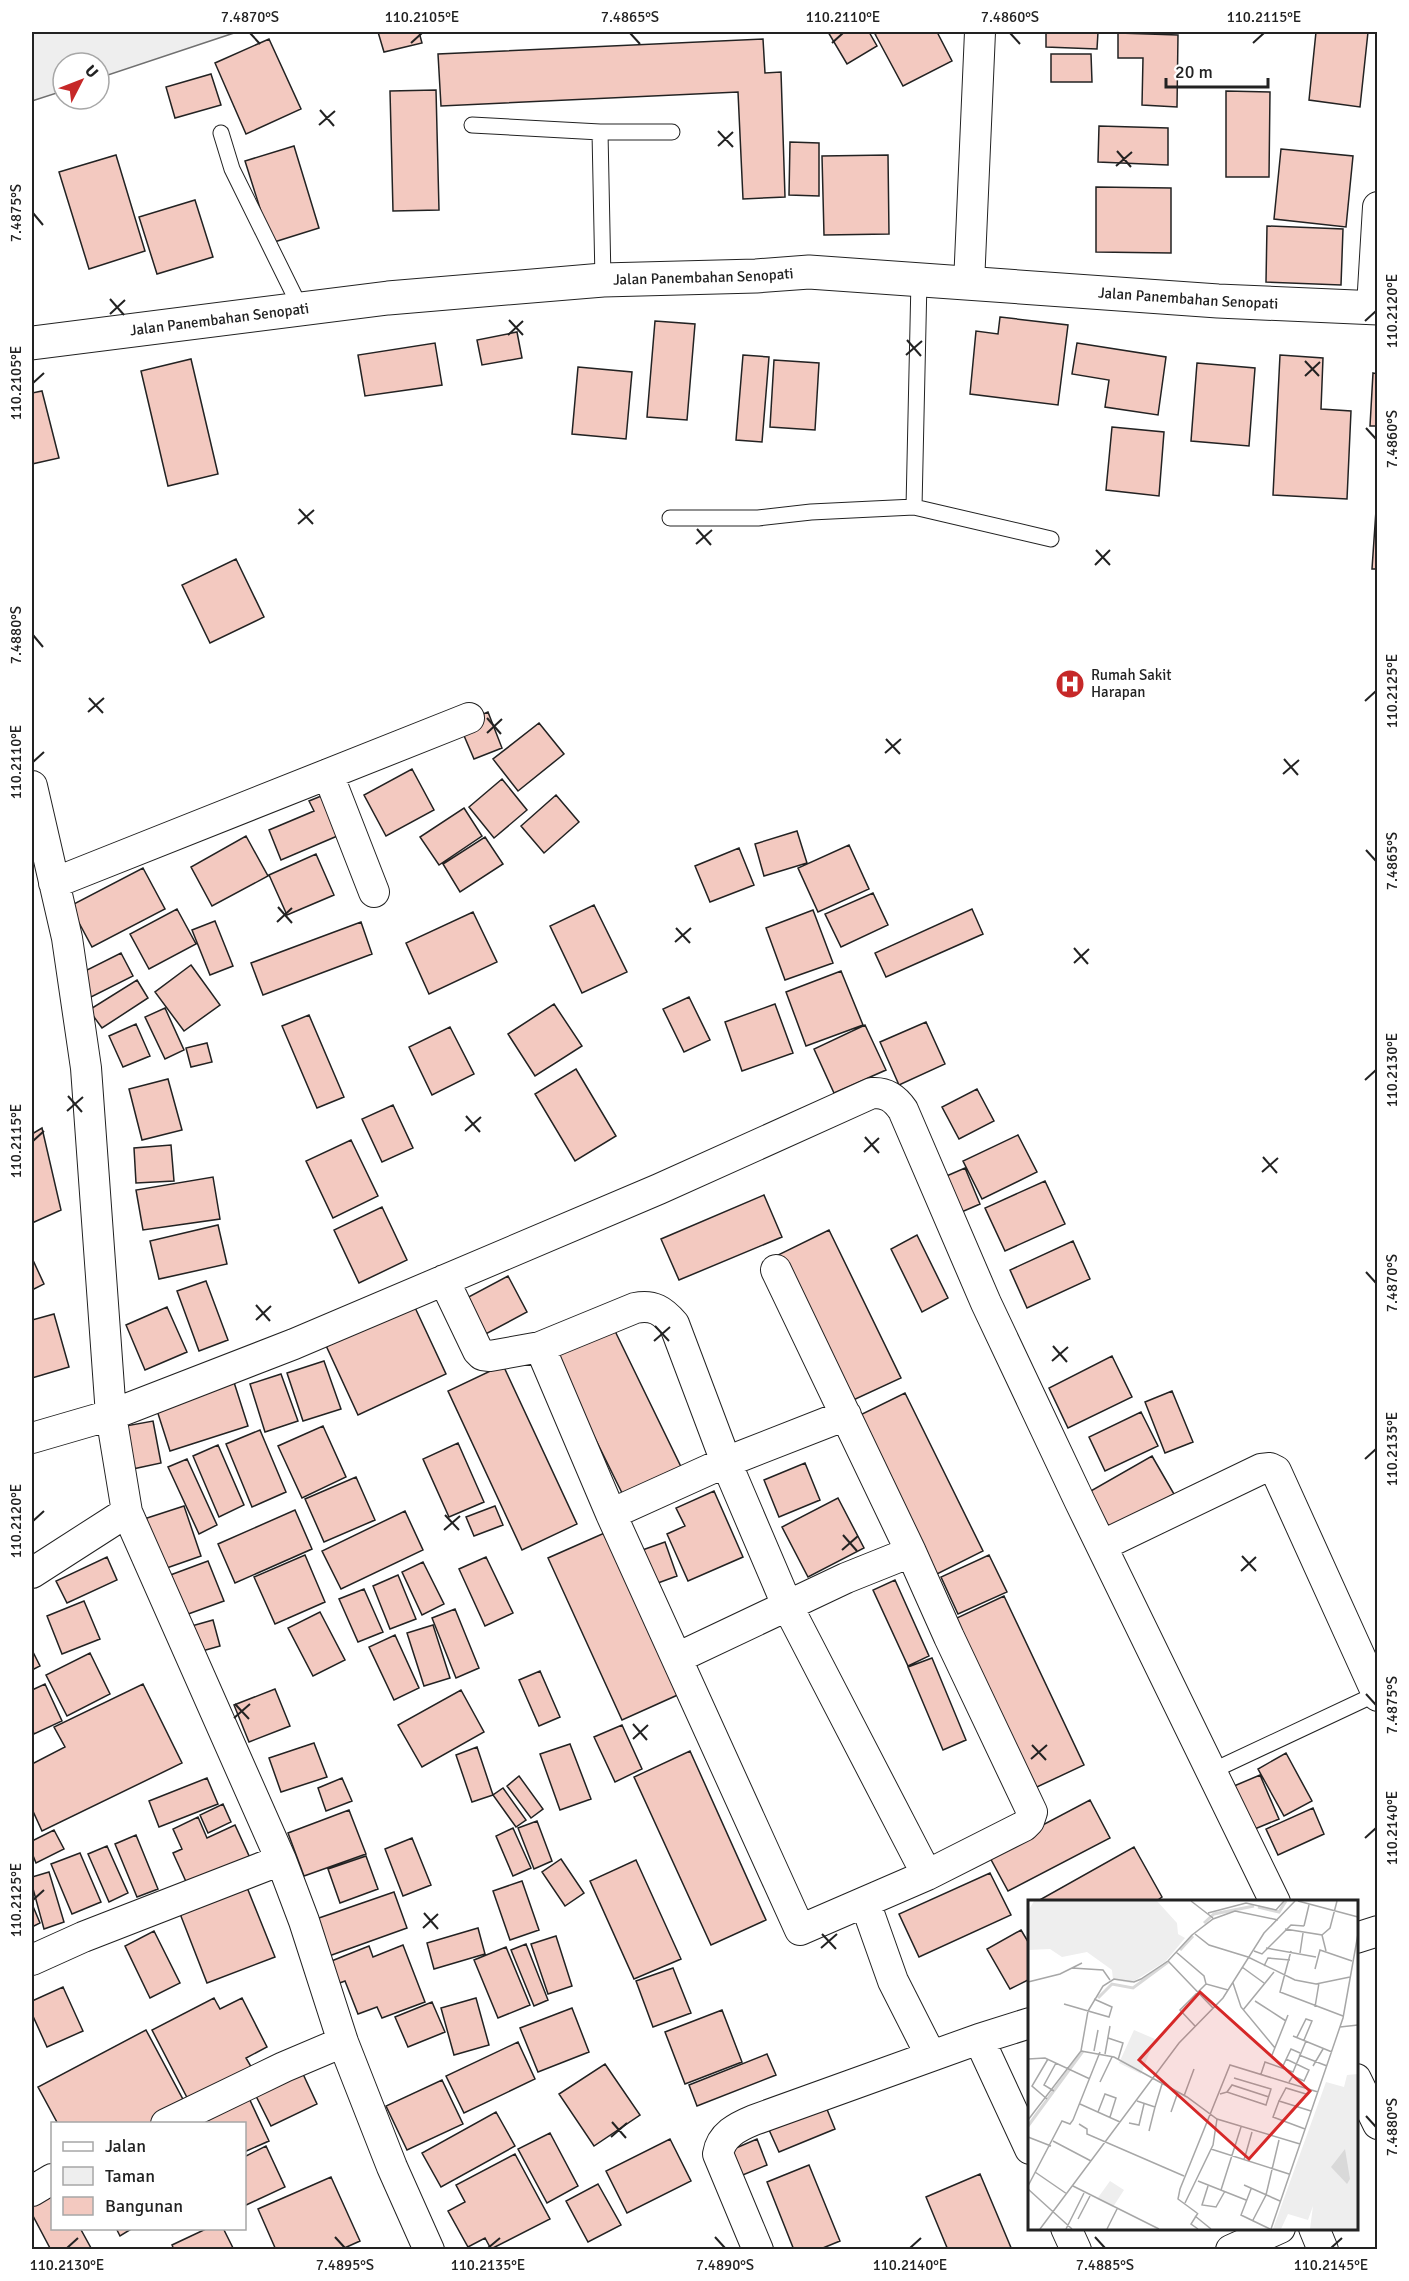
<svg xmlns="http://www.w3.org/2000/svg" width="1409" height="2281" font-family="Signika,sans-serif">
<rect width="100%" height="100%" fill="#fff"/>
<!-- green -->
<path fill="#eee" stroke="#6f6f6f" stroke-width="1.5" d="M32,32H237L99,78V63H63V91L32,101Z"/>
<!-- building -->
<path fill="#f3c9c0" stroke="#222" stroke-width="1.5" d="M378,32H419L422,43L384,52Z
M828,32H869L877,46L847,64Z
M880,32H937L952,61L903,86L875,34Z
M1046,32H1098L1097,49L1046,47Z
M1316,32H1368L1360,107L1309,100Z
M1118,33L1178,35L1177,107L1142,105L1143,58H1118Z
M269,39L301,109L246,134L215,63Z
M763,39L765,73L781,72L785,197L743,199L738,92L441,106L438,54Z
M1051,54H1091L1092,82H1051Z
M211,74L221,105L175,118L166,87Z
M436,90L439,210L393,211L390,91Z
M1226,91L1270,92L1269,177H1226Z
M1099,126L1168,128V165L1098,162Z
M790,142L819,143V196L789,195Z
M294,146L319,228L271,243L245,161Z
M1281,149L1353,156L1346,227L1274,219Z
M116,155L145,251L89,269L59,172Z
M888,155L889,234L824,235L822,156Z
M1096,187L1171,188V253L1096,252Z
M195,200L213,257L157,274L139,217Z
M1267,226L1343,229L1341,285L1266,282Z
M1000,317L1068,325L1058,405L970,394L976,331L998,334Z
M655,321L695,324L687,420L647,417Z
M517,332L522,358L482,365L477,340Z
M435,343L442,385L365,396L358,355Z
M1077,343L1166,357L1158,415L1105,407L1109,380L1072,374Z
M743,355L769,357L762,442L736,440Z
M1280,355L1323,358L1321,409L1351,411L1347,499L1273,495Z
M191,359L218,474L168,486L141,371Z
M774,360L819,363L815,430L770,427Z
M1197,363L1255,368L1249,446L1191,441Z
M578,367L632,372L626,439L572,434Z
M1373,373L1378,374V426H1370Z
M42,391L59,458L32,464V393Z
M1112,427L1164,432L1159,496L1106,490Z
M1378,481V569H1372Z
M236,559L264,617L210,643L182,585Z
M488,712L502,748L474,759L459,724Z
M539,723L564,754L518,791L493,759Z
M412,769L434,810L386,836L364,795Z
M502,779L527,810L494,838L469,807Z
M326,794L342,834L281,860L269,830L314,811L309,801Z
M556,795L579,822L544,853L521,826Z
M464,808L482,836L439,865L420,837Z
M797,831L807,863L764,876L755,844Z
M246,836L268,876L212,906L191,867Z
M485,837L503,864L460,892L443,864Z
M849,845L869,889L818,912L798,868Z
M739,848L754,885L710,902L695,866Z
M316,854L334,895L287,915L269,875Z
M143,868L165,909L92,947L70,906Z
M873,893L888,925L841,947L825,914Z
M594,905L627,972L582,993L550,926Z
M177,909L196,944L149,969L130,934Z
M972,909L983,934L886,977L875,953Z
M813,910L833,963L785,980L766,928Z
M473,912L497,962L429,994L406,943Z
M215,921L233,966L210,975L192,930Z
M361,922L372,954L263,995L251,963Z
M121,953L133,976L91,997L79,974Z
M191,965L220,1005L184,1031L155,992Z
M841,971L863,1025L806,1046L786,992Z
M137,980L148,998L102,1028L89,1010Z
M689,997L710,1040L684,1052L663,1009Z
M554,1004L582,1046L535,1076L508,1034Z
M775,1004L793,1053L742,1071L725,1022Z
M165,1008L184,1050L165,1059L145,1017Z
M309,1015L344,1097L317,1108L282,1026Z
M926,1022L945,1064L899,1085L880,1042Z
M136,1024L150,1056L123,1067L109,1036Z
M865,1025L886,1070L834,1093L814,1049Z
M450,1027L474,1074L432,1095L409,1047Z
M207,1043L212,1062L191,1067L186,1048Z
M576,1069L616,1136L575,1161L535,1094Z
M168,1079L182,1130L142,1140L129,1089Z
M977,1089L994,1121L959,1139L942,1107Z
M393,1105L413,1148L382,1162L362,1119Z
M42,1128L61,1210L32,1223V1134Z
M1018,1135L1037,1172L982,1199L963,1161Z
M351,1140L378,1196L333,1218L306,1161Z
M171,1145L174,1181L136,1183L134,1148Z
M965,1168L980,1204L950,1217L935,1181Z
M213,1177L220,1219L143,1230L136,1190Z
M1045,1181L1065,1224L1005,1251L985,1208Z
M764,1195L782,1237L679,1280L661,1239Z
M382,1207L407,1260L359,1283L334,1230Z
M218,1225L227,1264L159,1279L150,1241Z
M829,1230L901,1378L849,1402L778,1255Z
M917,1235L948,1298L922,1312L891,1249Z
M1073,1241L1090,1279L1027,1308L1010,1270Z
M32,1258L44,1284L32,1290Z
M508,1276L527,1312L480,1337L461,1301Z
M206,1281L228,1340L199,1351L177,1291Z
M411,1299L446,1374L358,1415L323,1339Z
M167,1307L187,1352L145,1370L126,1325Z
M54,1314L69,1367L32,1378V1320Z
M614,1329L684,1473L626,1501L555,1357Z
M1112,1356L1132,1397L1068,1428L1049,1388Z
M324,1361L341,1409L303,1421L287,1373Z
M503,1365L577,1524L522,1550L448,1391Z
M281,1374L298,1421L265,1432L250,1384Z
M232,1376L248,1426L170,1451L154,1401Z
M1172,1391L1193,1442L1165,1453L1145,1402Z
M905,1393L983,1551L933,1576L854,1418Z
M1141,1412L1158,1446L1105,1471L1089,1437Z
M153,1421L161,1463L128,1470L120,1427Z
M323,1426L346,1477L302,1498L278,1446Z
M260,1430L286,1492L252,1507L226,1444Z
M458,1443L484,1502L449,1517L423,1459Z
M218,1445L244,1505L219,1517L193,1456Z
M1152,1456L1174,1494L1104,1535L1082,1496Z
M187,1459L217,1525L199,1534L168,1467Z
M805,1463L820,1500L779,1517L764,1480Z
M356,1477L375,1520L324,1542L305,1499Z
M714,1491L743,1557L688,1581L667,1534L685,1526L676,1508Z
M838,1498L864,1548L808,1577L782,1527Z
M184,1506L201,1556L161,1570L144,1519Z
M495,1506L503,1525L474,1536L466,1517Z
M295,1510L312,1549L235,1583L218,1544Z
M405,1511L423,1550L341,1589L322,1551Z
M609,1531L682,1693L622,1720L548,1558Z
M665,1542L677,1576L647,1587L634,1553Z
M305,1555L325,1602L275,1624L254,1577Z
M989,1555L1007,1592L958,1614L941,1577Z
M107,1557L117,1580L67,1603L56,1581Z
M486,1557L513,1613L485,1626L459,1569Z
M208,1561L224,1601L180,1617L165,1577Z
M423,1562L444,1604L422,1615L402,1572Z
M398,1575L416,1619L390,1629L373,1586Z
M895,1580L929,1656L908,1666L873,1590Z
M364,1589L383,1632L358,1642L339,1599Z
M1004,1596L1084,1765L1024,1793L944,1624Z
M84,1601L100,1639L62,1654L47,1616Z
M455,1609L479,1668L456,1678L432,1618Z
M320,1612L345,1660L313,1676L288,1628Z
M213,1620L220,1646L195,1653L188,1627Z
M433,1625L450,1678L424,1686L407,1633Z
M395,1635L419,1688L394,1700L369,1647Z
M32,1650L40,1666L32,1670Z
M90,1653L110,1694L67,1716L46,1675Z
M932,1658L966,1740L943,1750L908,1667Z
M540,1671L560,1717L539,1726L519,1680Z
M45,1684L62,1721L34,1734L32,1728V1690Z
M143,1684L182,1763L42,1831L32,1809V1764L65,1747L54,1727Z
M275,1689L290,1726L249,1742L234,1705Z
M461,1690L484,1732L422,1767L398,1725Z
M622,1725L642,1769L615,1782L594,1737Z
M314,1743L327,1777L281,1792L269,1758Z
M570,1744L591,1799L560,1810L540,1754Z
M477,1747L493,1795L472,1802L456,1755Z
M690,1751L766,1920L711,1945L634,1777Z
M1286,1753L1312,1801L1284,1816L1258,1769Z
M1260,1775L1279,1819L1245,1833L1227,1789Z
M519,1776L543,1809L531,1818L507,1786Z
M207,1778L218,1804L159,1827L149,1801Z
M342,1778L352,1801L326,1811L318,1788Z
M503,1788L526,1820L516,1827L493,1795Z
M1090,1800L1110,1838L1008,1891L988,1854Z
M223,1804L231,1822L208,1833L200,1815Z
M1313,1808L1324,1834L1278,1855L1266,1829Z
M349,1810L366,1854L304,1876L288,1833Z
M198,1817L207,1838L235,1825L250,1858L188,1886L173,1853L182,1849L173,1829Z
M537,1821L552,1861L534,1869L518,1828Z
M513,1828L531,1868L513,1876L496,1836Z
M54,1830L64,1849L36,1863L32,1853V1841Z
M136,1835L158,1889L137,1897L115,1844Z
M412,1838L431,1885L403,1896L385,1849Z
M107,1846L128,1893L109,1902L88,1854Z
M1134,1847L1162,1897L1155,1902H1036Z
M80,1853L101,1902L72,1914L51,1864Z
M366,1856L378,1889L340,1903L328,1869Z
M561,1859L584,1893L565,1906L542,1872Z
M636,1860L681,1959L634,1979L590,1881Z
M49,1872L64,1922L44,1929L32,1885V1877Z
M990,1873L1011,1915L919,1957L899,1914Z
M244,1880L275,1957L207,1983L177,1906Z
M522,1881L539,1930L510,1940L493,1891Z
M394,1892L407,1928L329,1956L316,1919Z
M32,1904L40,1923L32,1927Z
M478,1928L485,1954L434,1969L427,1943Z
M1021,1930L1030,1945V1979L1010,1989L987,1949Z
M154,1931L180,1983L150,1998L125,1946Z
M556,1936L572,1986L548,1994L531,1944Z
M526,1944L548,2000L534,2006L511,1950Z
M403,1945L425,2002L382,2018L377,2007L358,2014L345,1981L337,1984L329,1962L369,1946L373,1957Z
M506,1947L530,2005L498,2018L474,1960Z
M673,1968L691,2013L653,2027L636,1981Z
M63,1987L83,2031L47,2047L32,2014V2001Z
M214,1998L220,2009L242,1998L267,2047L246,2058L257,2077L193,2109L152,2030Z
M476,1998L489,2045L454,2055L441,2008Z
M432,2002L445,2032L408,2047L395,2017Z
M572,2008L589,2052L538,2072L520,2028Z
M722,2010L742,2062L685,2084L665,2032Z
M146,2030L186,2105L151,2124H58L38,2087Z
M518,2042L535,2079L464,2113L446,2076Z
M767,2054L776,2075L697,2106L689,2085Z
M605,2064L640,2115L594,2146L559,2094Z
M303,2074L317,2104L271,2126L256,2096Z
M442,2080L463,2124L407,2150L386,2106Z
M248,2096L269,2141L244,2152V2124H189Z
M822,2097L835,2129L779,2152L765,2121Z
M496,2112L515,2146L441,2187L422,2153Z
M550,2133L578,2186L547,2203L518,2149Z
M670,2139L691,2181L627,2213L606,2171Z
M757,2139L767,2165L733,2179L722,2154Z
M266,2146L285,2187L244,2206V2157Z
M515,2154L550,2219L491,2249L485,2238L468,2247L448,2211L465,2202L456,2185Z
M809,2165L840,2241L818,2250H794L767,2182Z
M980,2174L1012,2250H948L926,2197Z
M331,2177L360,2241L340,2250H276L258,2209Z
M598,2184L621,2225L588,2242L566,2201Z
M52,2185V2228H80L91,2248L88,2250H51L32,2214V2197Z
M116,2228H133L120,2236Z
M208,2228H223L234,2250H174L172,2245Z"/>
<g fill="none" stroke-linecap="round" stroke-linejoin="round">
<!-- lane casing -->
<g stroke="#222" stroke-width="17">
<path id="lane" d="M472,125L600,132L603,280
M600,132H672
M221,133L232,169L301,309
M914,507L919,280
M670,518H758L811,512L914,507L1051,539
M1212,1771L1376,1694"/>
</g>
<!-- street casing -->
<g stroke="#222" stroke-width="32">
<path id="street" d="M969,284L980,32
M1372,307L1378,207
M328,774L374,892
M32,786L67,938L86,1068L111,1415L127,1512L281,1860L304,1921L343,2042L392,2167L429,2250
M54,883L469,718
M444,1280L478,1351L482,1355L490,1356L540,1347L611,1514L800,1930L927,1875L1024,1826L1029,1821L1032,1812L949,1637L911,1552L776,1270
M540,1347L635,1308C653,1304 663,1311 674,1324L726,1462L787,1605L927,1875
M32,1438L111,1415L294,1344L659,1189L872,1093C886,1092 895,1098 903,1110L986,1303L1080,1502L1275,1902
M611,1514L726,1462L846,1415
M1103,1545L1261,1469L1270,1468L1276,1471L1378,1696
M32,1573L127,1512
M677,1658L846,1578L911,1552
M865,1902L893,1981L931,2056
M1356,1938L1378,1931
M32,1960L83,1937L281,1860
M979,2039L1030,2023
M1356,2079L1378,2124
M166,2124L284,2067L343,2042
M32,2191L52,2179
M1066,2228L1076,2250
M1314,2228L1323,2250
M758,2250L718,2154C721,2135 737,2127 754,2120L979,2039L1030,2149
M1231,2250L1280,2228"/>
</g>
<!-- secondary casing -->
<g stroke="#222" stroke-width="35">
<g id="secondary">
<path id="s1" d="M32,343L388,298L603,280L756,276L809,272L1218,301L1378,308"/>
</g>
</g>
<!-- lane -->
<use href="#lane" stroke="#fff" stroke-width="15"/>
<!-- street -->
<use href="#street" stroke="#fff" stroke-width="30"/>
<!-- secondary -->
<use href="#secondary" stroke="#fff" stroke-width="33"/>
</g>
<!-- ticks -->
<path fill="none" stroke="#222" stroke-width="2" d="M250,33L260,44M630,33L640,44M1010,33L1020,44M411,43L422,33M832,43L843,33M1253,43L1264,33M320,110L334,126M319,125L335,111M718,131L733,147M718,146L733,132M1117,151L1131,167M1116,166L1132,152M33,213L43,225M110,299L124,315M110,314L125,300M509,320L523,335M1365,321L1376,311M508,335L523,321M907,340L921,356M906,355L922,341M1305,361L1319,376M1305,376L1320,362M33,383L44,373M1366,428L1376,439M299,509L313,524M298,524L314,510M697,529L711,545M696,544L712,530M1096,550L1110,565M1095,565L1110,550M33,635L43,647M89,698L103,713M1365,701L1376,691M88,712L104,698M487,718L501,734M487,733L502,719M886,739L900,754M885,753L901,739M1284,759L1298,775M33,762L44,752M1283,774L1299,760M1366,850L1376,861M278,907L292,923M277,922L292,908M676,928L690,943M675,942L691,928M1074,948L1088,964M1074,963L1089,949M1365,1080L1376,1070M68,1096L82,1112M67,1111L83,1097M466,1116L480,1132M465,1131L481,1117M865,1137L879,1153M33,1141L44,1131M864,1152L879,1138M1263,1157L1277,1173M1262,1172L1278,1158M1366,1272L1376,1283M256,1305L270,1321M256,1320L271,1306M655,1326L669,1341M654,1341L670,1327M1053,1346L1067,1362M1052,1361L1068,1347M1365,1459L1376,1449M445,1515L459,1530M33,1521L44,1511M444,1530L460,1516M843,1535L857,1551M842,1550L858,1536M1242,1556L1256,1571M1241,1571L1256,1557M1366,1694L1376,1705M235,1704L249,1719M234,1718L250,1704M633,1724L647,1740M633,1739L648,1725M1032,1745L1046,1760M1031,1759L1047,1745M1365,1838L1376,1828M33,1900L44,1890M424,1913L438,1929M423,1928L438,1914M822,1934L836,1949M821,1948L837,1934M1366,2116L1376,2127M612,2122L626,2138M611,2137L627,2123M335,2237L345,2248M715,2237L725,2248M1095,2237L1105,2248M67,2248L78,2238M488,2248L500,2238M910,2248L921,2238M1331,2248L1342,2238"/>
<!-- icons -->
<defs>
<g id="hospital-disc" transform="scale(1.5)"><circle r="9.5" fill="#c62828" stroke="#fff"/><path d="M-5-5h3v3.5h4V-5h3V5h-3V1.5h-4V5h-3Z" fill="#fff"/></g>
</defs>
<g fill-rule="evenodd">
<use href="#hospital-disc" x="1070" y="684"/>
</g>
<g text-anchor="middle" stroke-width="4.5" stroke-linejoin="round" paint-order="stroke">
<!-- street labels -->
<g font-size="15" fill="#222" stroke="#fff">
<text dy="5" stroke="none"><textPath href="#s1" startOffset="675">Jalan Panembahan Senopati</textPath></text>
<text dy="5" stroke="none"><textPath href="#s1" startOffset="1161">Jalan Panembahan Senopati</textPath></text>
<text dy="5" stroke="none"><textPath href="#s1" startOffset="189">Jalan Panembahan Senopati</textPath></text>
</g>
<!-- poi labels -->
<g font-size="15" fill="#222" stroke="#fff" text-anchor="start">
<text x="1091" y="680">Rumah Sakit<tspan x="1091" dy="17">Harapan</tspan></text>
</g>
</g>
<!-- overview -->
<g transform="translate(1028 1900)">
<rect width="330" height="330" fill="#fff"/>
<path d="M6,1H129L149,23L150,34L157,38L138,61L103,83L85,80L84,70L59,52L34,57L22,49L0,50V11ZM106,130L127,139L113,174L91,163ZM330,174V329H282L285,306L280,320L260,314L253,329H245L298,182L316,187L319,175ZM82,281L96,290L85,307L69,299Z" fill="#eee"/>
<path d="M317,249L322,279L319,284L303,267Z" fill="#d9d9d9"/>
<path fill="none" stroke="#d9d9d9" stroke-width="3" d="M230,7L251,12L258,1M176,23L186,14L226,6M152,50L165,36M70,98L84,84L105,88L140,62M0,226L55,151"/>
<path fill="none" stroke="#a7a7a7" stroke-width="1.5" d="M163,1L185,18M270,1L330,17M180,13L218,3L248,10L256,1M276,26L281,5M257,29L294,35L298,51M167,34L181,45L220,57L267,80L288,84L322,77M164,35L185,19L207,11L250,20M294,35L302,28L309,1M238,48L288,57M226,51L234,54L263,25L276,26M263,51L252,92L315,116M148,52L176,76L178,84L200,90M272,53L275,33M140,61L185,108M236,66L240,58L262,60M214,67L236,83M44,68L75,70L82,80M287,69L292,50L324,61M0,82L32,74L54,63M205,83L213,107L247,148M227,101L258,121M36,104L81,117L84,107L66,99M287,107L291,83M215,110L246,72M167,126L152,110L178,84M312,127L330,125M265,136L304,152M269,137L278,119L284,121L276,140M80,138L95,143L90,160M53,151L86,157L159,197L189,219L272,244M66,151L70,130M77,154L82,126M244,155L260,115M271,155L299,166M0,159L17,158L62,179M258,159L281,170L276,181L265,176L261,182M285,166L295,149M254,168L263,149L272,153M233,174L237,162L265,172L278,141M72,182L84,157M26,191L16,185L28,163M199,192L204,185L241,197M192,194L199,192L238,205L243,189L206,178M156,196L166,169M19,199L4,186L20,159M109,201L127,207L121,231M251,201L258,188L278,194M52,204L92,222M127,207L134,184M70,212L77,194L88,198L82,217M143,212L150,192M0,220L53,151L60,111L75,86L86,79L106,82L113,79L140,61L164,35M101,223L111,225L116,204M51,224L59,229V234L156,276M277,229L245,217L251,201L283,211M0,237L23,246M25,241L63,261M183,249L261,274M216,260L224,232M7,272L39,294M170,281L218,300M216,285L252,301M0,286L34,221L42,224L45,220L72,152M45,286L131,329M180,286L174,305L188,307L197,291M0,289L44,329M223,289L213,315L242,329M193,290L213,227M157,303L185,245L189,219M169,313L150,299L152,289L202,165L290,192M170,313L163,324L170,329M167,316L183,329M50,319L62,296M225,320L238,295L251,240M12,329L151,143L195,98L236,33L267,1M38,329L56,293M79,329L89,309M243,329L315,118L330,34"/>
<path fill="#d62828" fill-opacity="0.15" stroke="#d62828" stroke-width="3" d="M172,92L282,191L221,259L111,160Z"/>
<rect width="330" height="330" fill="none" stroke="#222" stroke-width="3"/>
</g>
<!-- border -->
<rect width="1409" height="2281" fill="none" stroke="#ffffff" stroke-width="66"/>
<!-- legend -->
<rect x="51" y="2122" width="195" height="108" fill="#ffffff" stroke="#a7a7a7" stroke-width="1.5"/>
<rect x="63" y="2142" width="30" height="9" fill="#ffffff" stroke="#a7a7a7" stroke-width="1.5"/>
<text x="105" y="2152" font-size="18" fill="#222222">Jalan</text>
<rect x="63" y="2167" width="30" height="18" fill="#eeeeee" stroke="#a7a7a7" stroke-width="1.5"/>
<text x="105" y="2182" font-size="18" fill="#222222">Taman</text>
<rect x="63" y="2197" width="30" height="18" fill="#f3c9c0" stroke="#a7a7a7" stroke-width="1.5"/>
<text x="105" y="2212" font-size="18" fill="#222222">Bangunan</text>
<!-- north arrow -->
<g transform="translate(81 81) rotate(48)"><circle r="28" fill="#ffffff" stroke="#a7a7a7" stroke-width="1.5"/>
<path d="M0-4.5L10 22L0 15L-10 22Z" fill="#c62828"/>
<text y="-9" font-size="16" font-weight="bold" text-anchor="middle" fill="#222222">U</text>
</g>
<!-- scale -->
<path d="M1166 78v9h102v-9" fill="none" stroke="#222222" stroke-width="3"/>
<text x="1175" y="78" font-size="18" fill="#222222" stroke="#ffffff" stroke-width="4.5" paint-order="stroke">20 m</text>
<rect x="33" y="33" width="1343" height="2215" fill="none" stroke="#222" stroke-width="2"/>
<g font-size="15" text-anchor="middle" fill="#222">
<text x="250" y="22">7.4870°S</text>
<text x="422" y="22">110.2105°E</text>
<text x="630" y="22">7.4865°S</text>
<text x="843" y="22">110.2110°E</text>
<text x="1010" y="22">7.4860°S</text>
<text x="1264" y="22">110.2115°E</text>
<text transform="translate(16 213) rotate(-90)" y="5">7.4875°S</text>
<text transform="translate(1392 311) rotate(-90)" y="5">110.2120°E</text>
<text transform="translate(16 383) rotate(-90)" y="5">110.2105°E</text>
<text transform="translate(1392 439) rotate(-90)" y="5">7.4860°S</text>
<text transform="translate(16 635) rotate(-90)" y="5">7.4880°S</text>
<text transform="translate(1392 691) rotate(-90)" y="5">110.2125°E</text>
<text transform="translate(16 762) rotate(-90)" y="5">110.2110°E</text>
<text transform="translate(1392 861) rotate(-90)" y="5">7.4865°S</text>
<text transform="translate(1392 1070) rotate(-90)" y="5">110.2130°E</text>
<text transform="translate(16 1141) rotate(-90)" y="5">110.2115°E</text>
<text transform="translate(1392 1283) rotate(-90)" y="5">7.4870°S</text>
<text transform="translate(1392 1449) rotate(-90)" y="5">110.2135°E</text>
<text transform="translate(16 1521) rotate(-90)" y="5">110.2120°E</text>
<text transform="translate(1392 1705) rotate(-90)" y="5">7.4875°S</text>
<text transform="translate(1392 1828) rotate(-90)" y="5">110.2140°E</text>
<text transform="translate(16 1900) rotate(-90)" y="5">110.2125°E</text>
<text transform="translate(1392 2127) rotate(-90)" y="5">7.4880°S</text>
<text x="67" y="2270">110.2130°E</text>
<text x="345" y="2270">7.4895°S</text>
<text x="488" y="2270">110.2135°E</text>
<text x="725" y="2270">7.4890°S</text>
<text x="910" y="2270">110.2140°E</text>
<text x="1105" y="2270">7.4885°S</text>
<text x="1331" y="2270">110.2145°E</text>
</g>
</svg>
